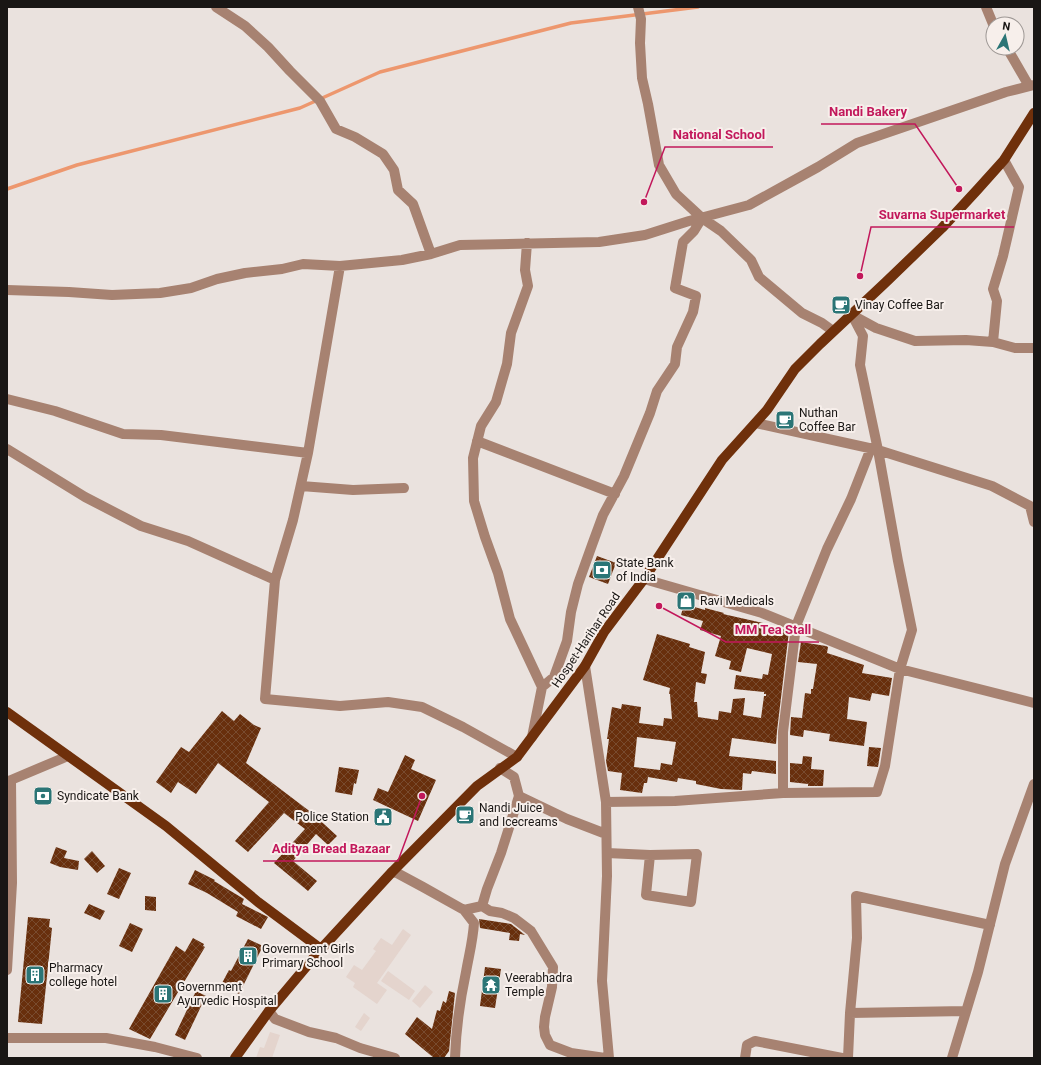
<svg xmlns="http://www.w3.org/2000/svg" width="1041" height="1065" font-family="Roboto,sans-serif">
<defs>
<pattern id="building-cross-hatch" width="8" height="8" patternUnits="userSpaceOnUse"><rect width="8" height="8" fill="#682f0d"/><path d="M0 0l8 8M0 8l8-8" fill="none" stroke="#784b2f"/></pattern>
</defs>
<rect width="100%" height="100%" fill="#eae2de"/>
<!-- built -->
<path fill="#e4d4cd" d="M403,929L411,935L377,983L387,990L377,1004L353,987L355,983L346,977L354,965L362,970L376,951L373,949L381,938L392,945Z
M388,971L415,991L409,1000L381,981Z
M425,985L433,992L420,1008L412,1001Z
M364,1013L370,1018L361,1031L355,1027Z
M270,1032L280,1035L272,1058H256L260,1047L264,1048Z"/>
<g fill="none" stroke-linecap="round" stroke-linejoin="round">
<!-- stream -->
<path stroke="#ed976e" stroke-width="3.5" d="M7,189L77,165L300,108L380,72L571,23L698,7"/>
</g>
<!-- building -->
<path fill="url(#building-cross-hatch)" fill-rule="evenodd" d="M597,556L616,563L608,584L589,577Z
M684,604L705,610V608L724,613L723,614L763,623V624L789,631L777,731L776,744L732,738L729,756L776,761V774L752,771L751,774L743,773L742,790L721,789L696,784V781L678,778L677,782L648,777L647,783H644L642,793L620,790L622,773L608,771L606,761L609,739H607L612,707L621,709L622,704L641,707L639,723L663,726L664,718L672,719L670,694H669L670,688L643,680L657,634L690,644L689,647L705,652L701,673L707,674L705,684L696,682L694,702H697L698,717L718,720L719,711L731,713L733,699L745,698L743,715L761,718L764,696H766V694H764V692L734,689L736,675L762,679L763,674L768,675L772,654L747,648L741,672L729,669L731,661L715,656L721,636L700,630L703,621L681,615ZM637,737L676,742L672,765L661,763L660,770L634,767Z
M801,642L826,646L828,647L827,653L864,665L862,673L892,678L889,696L872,693L870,701L849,697L847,719L867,722L864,746L829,741L830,734L804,730L803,737L790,735L791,717L802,718L805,693L811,694V689H813L817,664L798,662Z
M222,711L234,721L240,714L254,725L261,728L246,763L312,813L337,836L328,845L316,834L293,861L317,881L308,891L274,863L305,829L284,813L248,852L235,841L269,802L218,763L196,794L178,782L171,793L156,782L181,747L189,752Z
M869,747L881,748L878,767L867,766Z
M405,755L415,760L411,769L436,780L418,821L373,800L378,788L388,792Z
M803,756L812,757L811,769L824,770L823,786H808V784L790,782V763L802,764Z
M339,767L359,770L356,784L354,783L352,795L335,792Z
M56,847L67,851L64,858L79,861L78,870L60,867L50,863Z
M92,851L105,866L97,873L84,859Z
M119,868L131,873L119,899L107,894Z
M195,870L215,880L214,881L244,899L242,904L268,917L261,929L236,916L238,912L207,893L188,884Z
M145,896L156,897V911L145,910Z
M89,904L105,911L100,920L84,913Z
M28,917L50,919L49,927L52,928L42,1024L18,1022Z
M479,919L511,924L525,935L520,934L519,941L509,940L510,933L480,928Z
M130,923L143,929L132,952L119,946Z
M193,938L204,944L203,946L205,947L150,1039L129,1029L176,946L185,952Z
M248,939L263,946L239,994L221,985L229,970L231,971Z
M485,967L501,969L495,1008L480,1006Z
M196,991L206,996L185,1040L175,1035Z
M449,991L455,993L449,1051L444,1058H434L405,1034L417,1017L432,1029L437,1010L440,1011L443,1001L446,1003Z"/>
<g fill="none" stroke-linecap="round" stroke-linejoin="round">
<!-- minor -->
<path stroke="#a78271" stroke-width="10" d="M216,7L245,26L268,47L290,71L320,101L336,129L355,137L383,154L394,170L398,190L413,204L431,254
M986,7L993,24
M1007,48L1029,86
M702,218L721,231L751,260L759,277L802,313L822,323L833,331
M527,243L525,270L528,286L511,333L507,364L496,402L481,426L473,458L474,501L485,537L498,573L510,619L542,687L532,737
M7,290L69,292L112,295L160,293L191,288L217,279L245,273L282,269L303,264L340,266L402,260L431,254L460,245L599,242L645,235L689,221L749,205L818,167L857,143L1006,92L1034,85
M993,342L997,301L993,289L1003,256L1019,187L1004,160
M7,399L55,411L123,434L161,435L308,453
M756,423L878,450L992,486L1030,506L1034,522
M477,441L615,494
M7,449L85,497L141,526L188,541L275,580L265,699L340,706L388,702L422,707L463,727L517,757
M301,486L353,490L404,488
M644,579L762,613L900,669L1034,703
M275,580L293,520L308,453L340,266
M585,666L606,802L607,876L602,981L609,1058
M542,687L554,677L567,641L571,612L578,584L592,545L603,515L624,476L650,413L657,391L675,364L677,347L693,312L696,296L675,288L683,242L694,231L702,218L676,194L659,165L648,104L642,78L640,43L641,19L638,7
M11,780L68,756
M7,782L11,780L12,883L7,970
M783,793V732L796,626L827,549L851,499L871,448
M519,796L567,819L606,834
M606,802L675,801L783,793L877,792L885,766L900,669L912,630L898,561L878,450L860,365L863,336L852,315L876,328L915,341L966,340L993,342L1015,348H1034
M607,853L650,855L697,854L691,902L646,895L650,855
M392,872L397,873L423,887L464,910L482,906L487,889L501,853L519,796L514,777L500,768
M482,906L490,911L502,913L514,918L531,931L553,967L552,987L545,1017L544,1027L545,1035L550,1045L571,1053L605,1058
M269,1011L275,1019L309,1032L336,1038L360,1048L395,1058
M850,1013L857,938L856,896L990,925
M7,1038H106L155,1047L197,1058
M455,1058C456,1029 460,1000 466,972C469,955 473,940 474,923L464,910
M745,1058L747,1045L755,1041L842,1058
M848,1058L850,1013L966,1011
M952,1058L978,972L1005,864L1034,784"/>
<!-- primary -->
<path stroke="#6f300b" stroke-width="10" d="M7,712L166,826L258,902L321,949
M235,1058L269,1011L321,949L392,872L477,786L517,757L585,666L604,632L644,579L722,460L767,410L795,369L820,344L886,282L942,228L978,189L1004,160L1034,113"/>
</g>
<!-- icons -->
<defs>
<g id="cafe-square" transform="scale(1)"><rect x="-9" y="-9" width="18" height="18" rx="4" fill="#2b7576" stroke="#f7efeb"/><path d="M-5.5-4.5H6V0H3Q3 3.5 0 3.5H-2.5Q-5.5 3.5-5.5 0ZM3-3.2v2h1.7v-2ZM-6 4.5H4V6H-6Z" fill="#fff"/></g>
<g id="bank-square" transform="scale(1)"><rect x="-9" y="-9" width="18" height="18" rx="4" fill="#2b7576" stroke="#f7efeb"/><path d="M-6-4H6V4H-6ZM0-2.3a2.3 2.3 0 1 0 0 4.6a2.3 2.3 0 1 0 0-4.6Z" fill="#fff"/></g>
<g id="shop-square" transform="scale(1)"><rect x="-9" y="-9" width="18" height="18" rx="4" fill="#2b7576" stroke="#f7efeb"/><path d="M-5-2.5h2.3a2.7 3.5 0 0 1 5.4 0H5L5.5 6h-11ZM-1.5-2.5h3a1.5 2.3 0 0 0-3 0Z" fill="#fff"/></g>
<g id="civic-square" transform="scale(1)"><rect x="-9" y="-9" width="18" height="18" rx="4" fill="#2b7576" stroke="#f7efeb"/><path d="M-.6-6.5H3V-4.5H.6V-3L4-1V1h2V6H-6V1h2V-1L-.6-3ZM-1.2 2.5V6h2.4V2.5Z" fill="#fff"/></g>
<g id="building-square" transform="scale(1)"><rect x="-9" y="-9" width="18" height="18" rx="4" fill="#2b7576" stroke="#f7efeb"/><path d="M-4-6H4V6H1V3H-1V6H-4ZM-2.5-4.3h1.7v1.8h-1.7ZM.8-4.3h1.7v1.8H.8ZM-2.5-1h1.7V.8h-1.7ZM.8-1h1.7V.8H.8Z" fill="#fff"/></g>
<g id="temple-square" transform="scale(1)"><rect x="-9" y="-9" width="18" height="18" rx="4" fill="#2b7576" stroke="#f7efeb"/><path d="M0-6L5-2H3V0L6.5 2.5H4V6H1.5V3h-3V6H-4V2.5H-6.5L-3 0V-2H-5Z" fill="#fff"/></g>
</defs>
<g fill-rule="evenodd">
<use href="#cafe-square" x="841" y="305"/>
<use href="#cafe-square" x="785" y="420"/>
<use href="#bank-square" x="602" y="570"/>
<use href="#shop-square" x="686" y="601"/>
<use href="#bank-square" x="43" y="796"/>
<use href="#cafe-square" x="465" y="815"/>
<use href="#civic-square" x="383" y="817"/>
<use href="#building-square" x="248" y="956"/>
<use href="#building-square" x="35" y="975"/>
<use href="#temple-square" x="491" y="985"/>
<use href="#building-square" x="163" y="994"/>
</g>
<g text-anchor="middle" stroke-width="4" stroke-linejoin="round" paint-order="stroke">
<!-- poi labels -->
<g font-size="12" fill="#191614" stroke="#f7efeb" text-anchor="start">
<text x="855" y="309">Vinay Coffee Bar</text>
<text x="799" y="417">Nuthan<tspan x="799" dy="14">Coffee Bar</tspan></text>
<text x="616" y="567">State Bank<tspan x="616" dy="14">of India</tspan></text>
<text x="700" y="605">Ravi Medicals</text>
<text x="57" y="800">Syndicate Bank</text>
<text x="479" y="812">Nandi Juice<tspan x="479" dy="14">and Icecreams</tspan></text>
<text x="369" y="821" text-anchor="end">Police Station</text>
<text x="262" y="953">Government Girls<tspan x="262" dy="14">Primary School</tspan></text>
<text x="49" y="972">Pharmacy<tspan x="49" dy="14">college hotel</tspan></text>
<text x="505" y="982">Veerabhadra<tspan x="505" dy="14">Temple</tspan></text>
<text x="177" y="991">Government<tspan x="177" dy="14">Ayurvedic Hospital</tspan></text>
</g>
<!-- street labels -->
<g font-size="12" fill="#191614" stroke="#f7efeb">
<text transform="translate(586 640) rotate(-56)" y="4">Hospet-Harihar Road</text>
</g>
</g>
<!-- callouts -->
<path fill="none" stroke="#c2185b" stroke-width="1.5" d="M959 189L915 124H821M644 202L665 147H773M860 276L871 227H1014M659 606L726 642H819M422 796L398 861H263"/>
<g fill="#c2185b" stroke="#f7efeb" stroke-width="1.5">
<circle cx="959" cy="189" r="4"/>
<circle cx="644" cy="202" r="4"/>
<circle cx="860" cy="276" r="4"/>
<circle cx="659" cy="606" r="4"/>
<circle cx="422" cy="796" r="4"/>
</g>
<g font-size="13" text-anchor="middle" font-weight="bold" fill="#c2185b" stroke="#f7efeb" stroke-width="4" stroke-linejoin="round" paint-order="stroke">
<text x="868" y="116">Nandi Bakery</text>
<text x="719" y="139">National School</text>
<text x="942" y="219">Suvarna Supermarket</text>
<text x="773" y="634">MM Tea Stall</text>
<text x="331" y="853">Aditya Bread Bazaar</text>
</g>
<!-- border -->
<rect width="1041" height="1065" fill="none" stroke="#191614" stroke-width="16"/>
<!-- north arrow -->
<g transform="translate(1005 36) rotate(8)"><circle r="19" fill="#f7efeb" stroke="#9e9895"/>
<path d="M0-3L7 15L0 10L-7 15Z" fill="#2b7576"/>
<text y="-6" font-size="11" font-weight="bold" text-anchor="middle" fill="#191614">N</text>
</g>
</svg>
